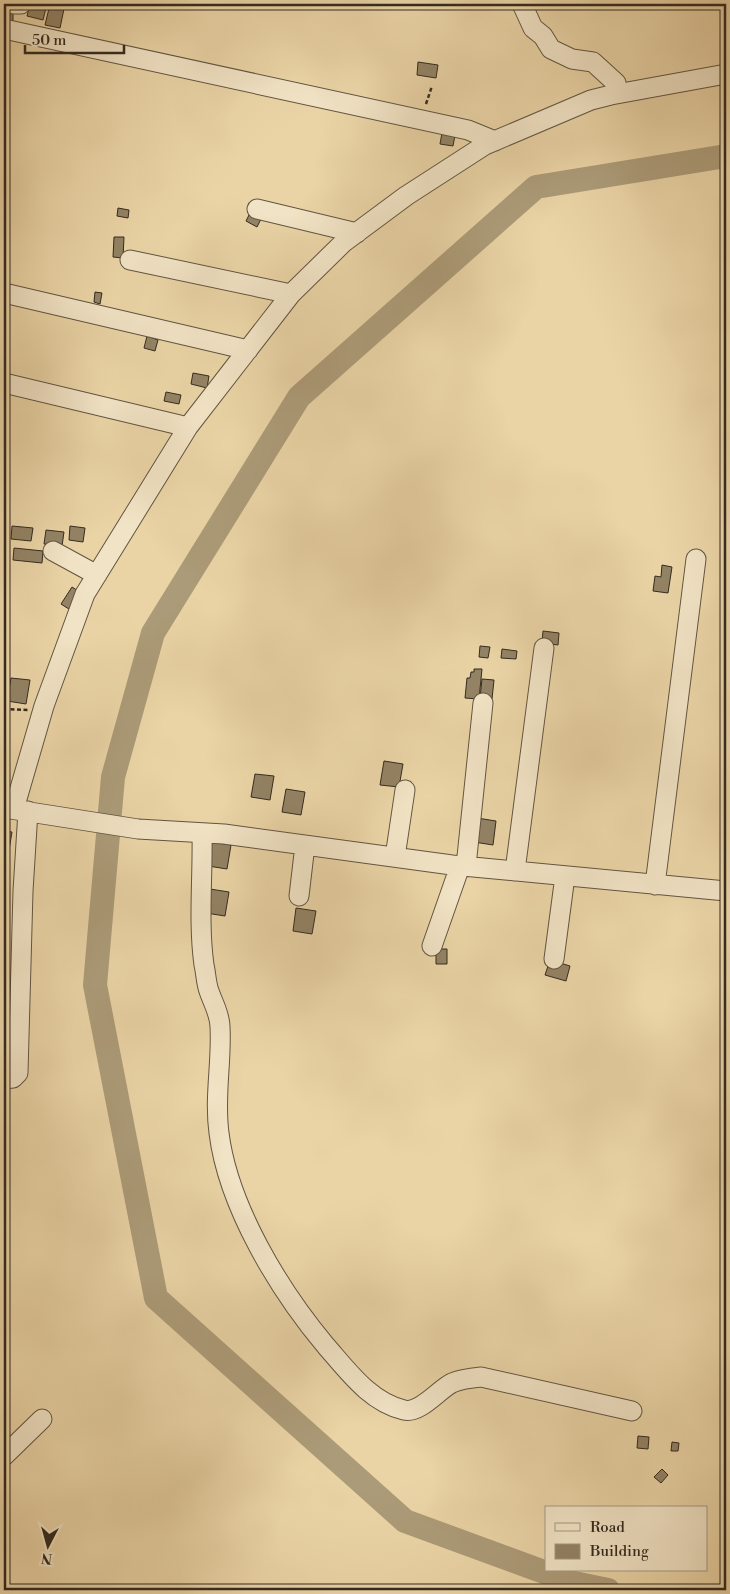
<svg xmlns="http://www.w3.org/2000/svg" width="730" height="1594" font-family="'Libre Bodoni',serif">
<rect width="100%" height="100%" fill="#ead4a6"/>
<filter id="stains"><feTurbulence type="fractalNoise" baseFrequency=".004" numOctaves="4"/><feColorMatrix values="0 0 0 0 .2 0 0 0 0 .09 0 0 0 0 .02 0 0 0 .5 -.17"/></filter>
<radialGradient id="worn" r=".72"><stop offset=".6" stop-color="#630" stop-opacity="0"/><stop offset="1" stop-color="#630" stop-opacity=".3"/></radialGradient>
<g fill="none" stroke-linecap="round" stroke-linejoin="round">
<!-- river -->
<path stroke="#ac9b78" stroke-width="24" d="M608,1590L574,1583L405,1521L156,1298L95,985L113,777L153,633L299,397L536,187L726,156"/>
</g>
<!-- building -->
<path fill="#938365" stroke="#342b1f" d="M30,4H47L43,20L27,16Z
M50,4H65L60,28L45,25Z
M4,12H13V24L4,25Z
M418,62L438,65L436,78L417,75Z
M443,127L456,130L453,146L440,144Z
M118,208L129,210L128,218L117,216Z
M251,211L262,217L257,227L246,221Z
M114,237H124L123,258L113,257Z
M95,292L102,293L100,304L94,302Z
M147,336L158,340L155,351L144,348Z
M193,373L209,376L207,388L191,384Z
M166,392L181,395L179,404L164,401Z
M12,526L33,528L31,541L11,539Z
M70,526L85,528L83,542L69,540Z
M46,530L64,532L62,546L44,544Z
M14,548L43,551L42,563L13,560Z
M662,565L672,567L668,593L653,591L655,576L661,577Z
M72,587L83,594L72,611L61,604Z
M543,631L559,633L558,645L542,643Z
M480,646L490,647L488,658L479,657Z
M502,649L517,651L516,659L501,658Z
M474,669H482L479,699L465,698L467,678H470L471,672H474Z
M11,678L30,680L26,704L7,701Z
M482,679L494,680L492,699L480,698Z
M384,761L403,764L399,787L380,785Z
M255,774L274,776L270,800L251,797Z
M286,789L305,792L301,815L282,812Z
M477,818L496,821L493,845L474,842Z
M4,831L12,832L8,856L4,855Z
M212,842L231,845L227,869L208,866Z
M210,889L229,892L225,916L206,913Z
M296,908L316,911L312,934L293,931Z
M436,949H447V964H436Z
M550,960L570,966L566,981L545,975Z
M4,1001L10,1002L6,1025H4Z
M723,1005H726V1025H721Z
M4,1049L9,1050L5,1073H4Z
M638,1436L649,1437L648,1449L637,1448Z
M672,1442L679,1443L678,1451H671Z
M662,1469L668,1475L661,1483L654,1477Z"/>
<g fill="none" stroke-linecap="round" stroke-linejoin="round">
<!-- minor casing -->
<g stroke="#625541" stroke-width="21">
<path id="minor" d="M14,4H21
M522,4L533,28L543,36L551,49L572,59L593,62L616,83V94
M4,29L468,130L495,141
M257,209L357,233
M130,260L291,294
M4,293L248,350
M4,383L188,427
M53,551L97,575
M4,808L138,829L224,834L452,865L726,891
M14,809L44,706L85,594L188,427L291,294L344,242L406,196L485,145L591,100L611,95L726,74
M202,833C203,877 198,921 204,965C206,973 206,983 209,991C213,1003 220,1014 220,1027C222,1062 214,1097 219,1133C228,1206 279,1290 326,1346C348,1371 370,1402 404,1410C420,1414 438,1390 452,1383C461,1379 470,1378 481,1377L632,1411
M395,857L405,790
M466,866L483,703
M515,871L544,648
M655,885L696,559
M299,896L305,845
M432,946L460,866
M554,959L565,876
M4,1079L13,1078L18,1073L23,891L28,811
M4,1456L42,1419"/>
</g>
<!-- path -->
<path stroke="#342b1f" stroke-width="2.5" stroke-dasharray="4 2.5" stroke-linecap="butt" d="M426,104L432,86
M4,709L28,710"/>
<!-- minor -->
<use href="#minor" stroke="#f1e3c5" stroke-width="19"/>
</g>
<!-- margin -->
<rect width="730" height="1594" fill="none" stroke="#ead4a6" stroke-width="20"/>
<rect x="5" y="5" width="720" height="1584" fill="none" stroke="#342b1f" stroke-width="2.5"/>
<rect x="10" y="10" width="710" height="1574" fill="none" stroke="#342b1f"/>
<!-- legend -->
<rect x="545" y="1506" width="162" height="65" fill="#f1e3c5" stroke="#a59983"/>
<rect x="555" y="1523" width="25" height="8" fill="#f1e3c5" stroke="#a59983"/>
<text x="590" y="1532" font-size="15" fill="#342b1f">Road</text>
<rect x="555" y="1544" width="25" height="15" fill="#938365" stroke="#a59983"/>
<text x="590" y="1556" font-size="15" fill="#342b1f">Building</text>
<!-- north arrow -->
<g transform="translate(48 1546) rotate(186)" stroke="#f1e3c5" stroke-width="4" paint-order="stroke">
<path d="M0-4L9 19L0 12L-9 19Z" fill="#342b1f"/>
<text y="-8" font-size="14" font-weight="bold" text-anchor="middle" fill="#342b1f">N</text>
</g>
<!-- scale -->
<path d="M25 45v8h99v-8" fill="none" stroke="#342b1f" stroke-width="2.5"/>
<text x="32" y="45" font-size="15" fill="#342b1f" stroke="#f1e3c5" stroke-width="4" paint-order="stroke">50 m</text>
<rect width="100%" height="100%" filter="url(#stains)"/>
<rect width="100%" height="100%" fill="url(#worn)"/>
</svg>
